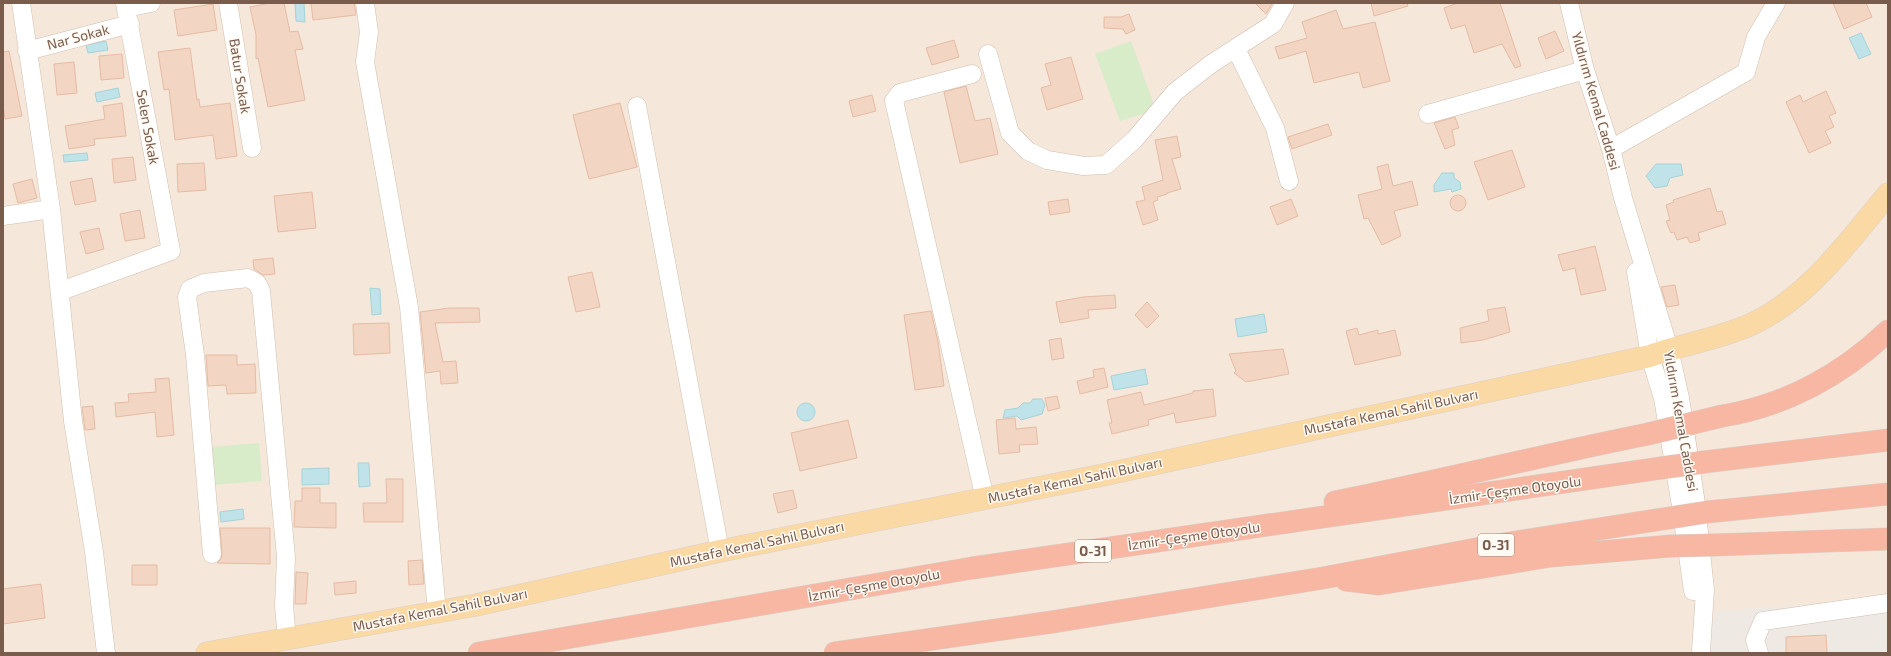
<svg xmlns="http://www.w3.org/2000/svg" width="1891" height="656" font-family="'Exo 2',sans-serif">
<rect width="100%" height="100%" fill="#fdf6ec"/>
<!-- residential -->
<path fill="#f5e8da" d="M3,3H1888V653H3Z"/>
<!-- industrial -->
<path fill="#efe9e4" d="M1888,599V653H1709L1707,638L1716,611Z"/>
<!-- green -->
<path fill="#d8ecc9" d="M1131,41L1156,110L1120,121L1095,54Z
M259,443L262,481L200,486L197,448Z"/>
<!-- water -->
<path fill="#bfe3e8" stroke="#a5d3da" d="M295,3H304L305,22L296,21Z
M1861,33L1871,54L1859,59L1849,38Z
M106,41L108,50L88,53L86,45Z
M118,88L120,97L97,102L95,93Z
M87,153L88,160L64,162L63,155Z
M1656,164H1681L1683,175L1670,178L1667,186L1655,188L1646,176Z
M1442,173H1454V178L1460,182L1461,189L1452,192L1451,189L1434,192V185Z
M370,288L380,289L381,314L372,315Z
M1264,314L1267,332L1238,337L1235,319Z
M1145,369L1148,384L1114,390L1111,376Z
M1033,399H1042L1045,405L1042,414L1021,420L1017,416L1003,418L1005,410L1018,408L1023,403H1030Z
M797 412a9 9 0 1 1 18 0a9 9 0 1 1-18 0Z
M358,463H369L370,486L359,487Z
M329,468V484L302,485V469Z
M243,509L244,519L221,522L220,512Z"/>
<!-- building -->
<path fill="#f3d5c3" stroke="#e6bba3" d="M270,3H284L290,32L298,31L303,49L295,50L305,100L268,107L258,58L256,59V35L250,7Z
M311,3H354L356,15L313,20Z
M1255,3H1271L1272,4L1266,14Z
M1371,3H1407L1408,6L1374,16Z
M1458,3H1500L1521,66L1515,68L1502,44L1474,53L1465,25L1451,29L1444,8Z
M1833,3H1866L1872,17L1844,29Z
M213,4L217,30L178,36L174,10Z
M1336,10L1343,29L1375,22L1390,81L1363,88L1359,72L1314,83L1306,51L1279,59L1275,47L1307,38L1302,22Z
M1129,14L1135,30L1126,34L1123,29L1104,28V17H1121Z
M1555,31L1564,51L1546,59L1538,38Z
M954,40L959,57L932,65L926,48Z
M190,48L197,100L199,99L200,107L230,103L237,156L216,159L213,135L175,140L169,89L164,90L158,52Z
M9,51L22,116L5,119L3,106V52Z
M122,54L124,78L101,80L99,56Z
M1071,57L1083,99L1047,110L1041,88L1051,85L1045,64Z
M74,62L77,93L57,95L54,64Z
M966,86L975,121L990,118L998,154L960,163L944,92Z
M1826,91L1836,113L1829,116L1834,127L1825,131L1831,143L1809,153L1786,102L1800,95L1803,102Z
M872,95L876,111L853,117L849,101Z
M122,103L126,136L94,139L95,145L69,149L65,126L105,119L103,106Z
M620,103L637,167L589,179L573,115Z
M1455,117L1459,128L1452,130L1455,145L1445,149L1434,123Z
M1328,124L1332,135L1292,149L1288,137Z
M1177,136L1181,157L1172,159L1181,189L1167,193V194L1157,197L1158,200L1153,202L1158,220L1143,225L1136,202L1145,200L1142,187L1163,180L1155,140Z
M1512,150L1525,187L1488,200L1474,162Z
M133,157L136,180L114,183L112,159Z
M204,163L206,190L178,192L177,164Z
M1388,164L1393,186L1412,181L1418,205L1394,211L1401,236L1382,245L1368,218L1364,219L1358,195L1382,189L1377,167Z
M92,178L96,201L75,205L70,182Z
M32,179L37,198L18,203L13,184Z
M1710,188L1717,212L1722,211L1726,224L1698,233L1700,240L1690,243L1687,237L1677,240L1674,232L1671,233L1666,221L1670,220L1666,205L1674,202L1673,200Z
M312,192L316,228L278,232L274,196Z
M1450 203a8 8 0 1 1 16 0a8 8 0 1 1-16 0Z
M1068,199L1070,212L1050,215L1048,202Z
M1291,199L1298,216L1277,225L1270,207Z
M140,210L145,238L125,241L120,214Z
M99,228L104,249L86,254L80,232Z
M1595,246L1606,290L1581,295L1575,268L1563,271L1558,255Z
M273,258L275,274L263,275L254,269L253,260Z
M592,272L600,307L576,312L568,277Z
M1675,285L1679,305L1667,307L1661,287Z
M1115,295L1116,308L1088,310L1089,318L1060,323L1056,302L1083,297Z
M1147,302L1159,316L1147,328L1135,315Z
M1505,307L1510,332L1483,340L1461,343L1460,328L1489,321L1487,310Z
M449,308H479L480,322L435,323L443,362L456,361L458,383L441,384L440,371L426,373L420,312Z
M931,311L938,342L944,386L915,390L904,315Z
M389,323L390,353L354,355L353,324Z
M1357,328L1359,335L1378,330V334L1395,330L1401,355L1355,365L1346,331Z
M1061,338L1064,358L1052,360L1049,340Z
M1283,349L1289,374L1246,382L1234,373L1236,371L1229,354Z
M206,355H237V365L255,364L256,393L227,394L226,385L208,386Z
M1104,368L1108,387L1080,394L1077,381L1094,377L1093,370Z
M169,378L174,435L157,437L155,412L116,417L115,403L129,402L128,394L156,392L155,379Z
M1213,389L1216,416L1176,423L1174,413L1148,420L1149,425L1112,434L1109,423H1112L1107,400L1141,392L1144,405L1193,393V391Z
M1057,396L1060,408L1048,411L1045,398Z
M93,406L95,429L85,430L82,407Z
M1015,418L1016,429L1036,427L1038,444L1019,445L1020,452L999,454L996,420Z
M848,420L857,458L800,471L791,433Z
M386,479H403V522H364L363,503H387Z
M302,488H320V503H336V528L294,527L295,501H302Z
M793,490L797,508L778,513L773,494Z
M220,528H270V564L217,563L221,559L222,554Z
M422,560L424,584L409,585L408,561Z
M132,565H157V585H132Z
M296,572L308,573L306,604H295Z
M356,581V593L335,595L334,583Z
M41,584L45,618L3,624V589Z
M1826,635L1827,653H1786V637Z"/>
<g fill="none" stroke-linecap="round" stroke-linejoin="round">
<!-- minor casing -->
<g stroke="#d1beb0" stroke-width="19">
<path id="minor" d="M21,3L51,209L73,421L94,552L106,653
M228,3L252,148
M365,3L369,32L365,62L409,307L437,612
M1569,3L1585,70L1611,149L1623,198L1669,349L1680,398L1696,504L1705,590L1701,651
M126,8L151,3
M1236,49L1275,128L1289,181
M27,51L130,24
M988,54L1010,133L1028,151L1047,160L1084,166L1106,165L1135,139L1175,92L1211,64L1273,24L1285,3
M972,74L900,93L894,101L985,499
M637,106L720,551
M1428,114L1585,70
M1611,149L1746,72L1756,37L1776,3
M3,216L51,209
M1636,272L1650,356L1663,398L1681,506L1693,591
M61,291L171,251L125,3
M212,554L195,355L187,297L190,289L204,283L248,278L257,283L261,291L286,557L284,606L287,639
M1759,653L1755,640L1763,621L1888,603"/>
</g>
<!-- major casing -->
<g stroke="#dad1cd" stroke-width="23">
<path id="major" d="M207,653L476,605L720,551L1103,475L1650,356C1683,344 1719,339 1752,324C1808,298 1849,241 1888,194"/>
</g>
<!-- highway casing -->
<g stroke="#dad1cd" stroke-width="23">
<path id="highway" d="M1722,416C1785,406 1842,375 1888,331
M1704,462L1888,440
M1335,502C1440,481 1543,455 1648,434
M1707,512L1888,494
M1713,545L1888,539
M1346,580L1379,584L1551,556L1671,546
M479,653L972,568L1661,468
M835,653L1052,622L1323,578L1497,545L1669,518"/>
</g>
<!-- minor -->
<use href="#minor" stroke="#fff" stroke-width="18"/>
<!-- major -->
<use href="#major" stroke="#fbd9a5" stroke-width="22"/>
<!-- highway -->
<use href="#highway" stroke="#f7b7a3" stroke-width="22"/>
<!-- highway-bridge casing -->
<g stroke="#dad1cd" stroke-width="23" stroke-linecap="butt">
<path id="highway-bridge" d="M1648,434L1722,416
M1661,468L1704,462
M1669,518L1707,512
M1671,546L1713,545"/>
</g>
<!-- highway-bridge -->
<use href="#highway-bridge" stroke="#f7b7a3" stroke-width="22"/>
</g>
<g text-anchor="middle" stroke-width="3" stroke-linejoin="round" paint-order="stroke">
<!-- shield labels -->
<g fill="#fffaf3" stroke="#a28b7f" stroke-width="1">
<rect x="1478" y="534" width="36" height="22" rx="3"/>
<rect x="1075" y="540" width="36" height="22" rx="3"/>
</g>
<g font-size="13" font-weight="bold" fill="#7a5c4d">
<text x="1496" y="550">O-31</text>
<text x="1093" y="556">O-31</text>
</g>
<!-- street labels -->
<g font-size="14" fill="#7a5c4d" stroke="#fffaf3">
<text transform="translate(78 37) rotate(-15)" y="5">Nar Sokak</text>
<text transform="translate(240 76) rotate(81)" y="5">Batur Sokak</text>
<text transform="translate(1596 101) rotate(74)" y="5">Yıldırım Kemal Caddesi</text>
<text transform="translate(148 127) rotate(80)" y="5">Selen Sokak</text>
<text transform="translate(1391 412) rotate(-12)" y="5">Mustafa Kemal Sahil Bulvarı</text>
<text transform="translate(1681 421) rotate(80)" y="5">Yıldırım Kemal Caddesi</text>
<text transform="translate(1075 480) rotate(-12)" y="5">Mustafa Kemal Sahil Bulvarı</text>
<text transform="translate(1515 490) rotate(-8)" y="5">İzmir-Çeşme Otoyolu</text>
<text transform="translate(1194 536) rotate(-8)" y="5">İzmir-Çeşme Otoyolu</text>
<text transform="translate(757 544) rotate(-12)" y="5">Mustafa Kemal Sahil Bulvarı</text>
<text transform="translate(874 585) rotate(-10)" y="5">İzmir-Çeşme Otoyolu</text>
<text transform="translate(440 610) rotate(-11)" y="5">Mustafa Kemal Sahil Bulvarı</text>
</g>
</g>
<!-- border -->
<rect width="1891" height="656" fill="none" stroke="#7a5c4d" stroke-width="8"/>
</svg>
